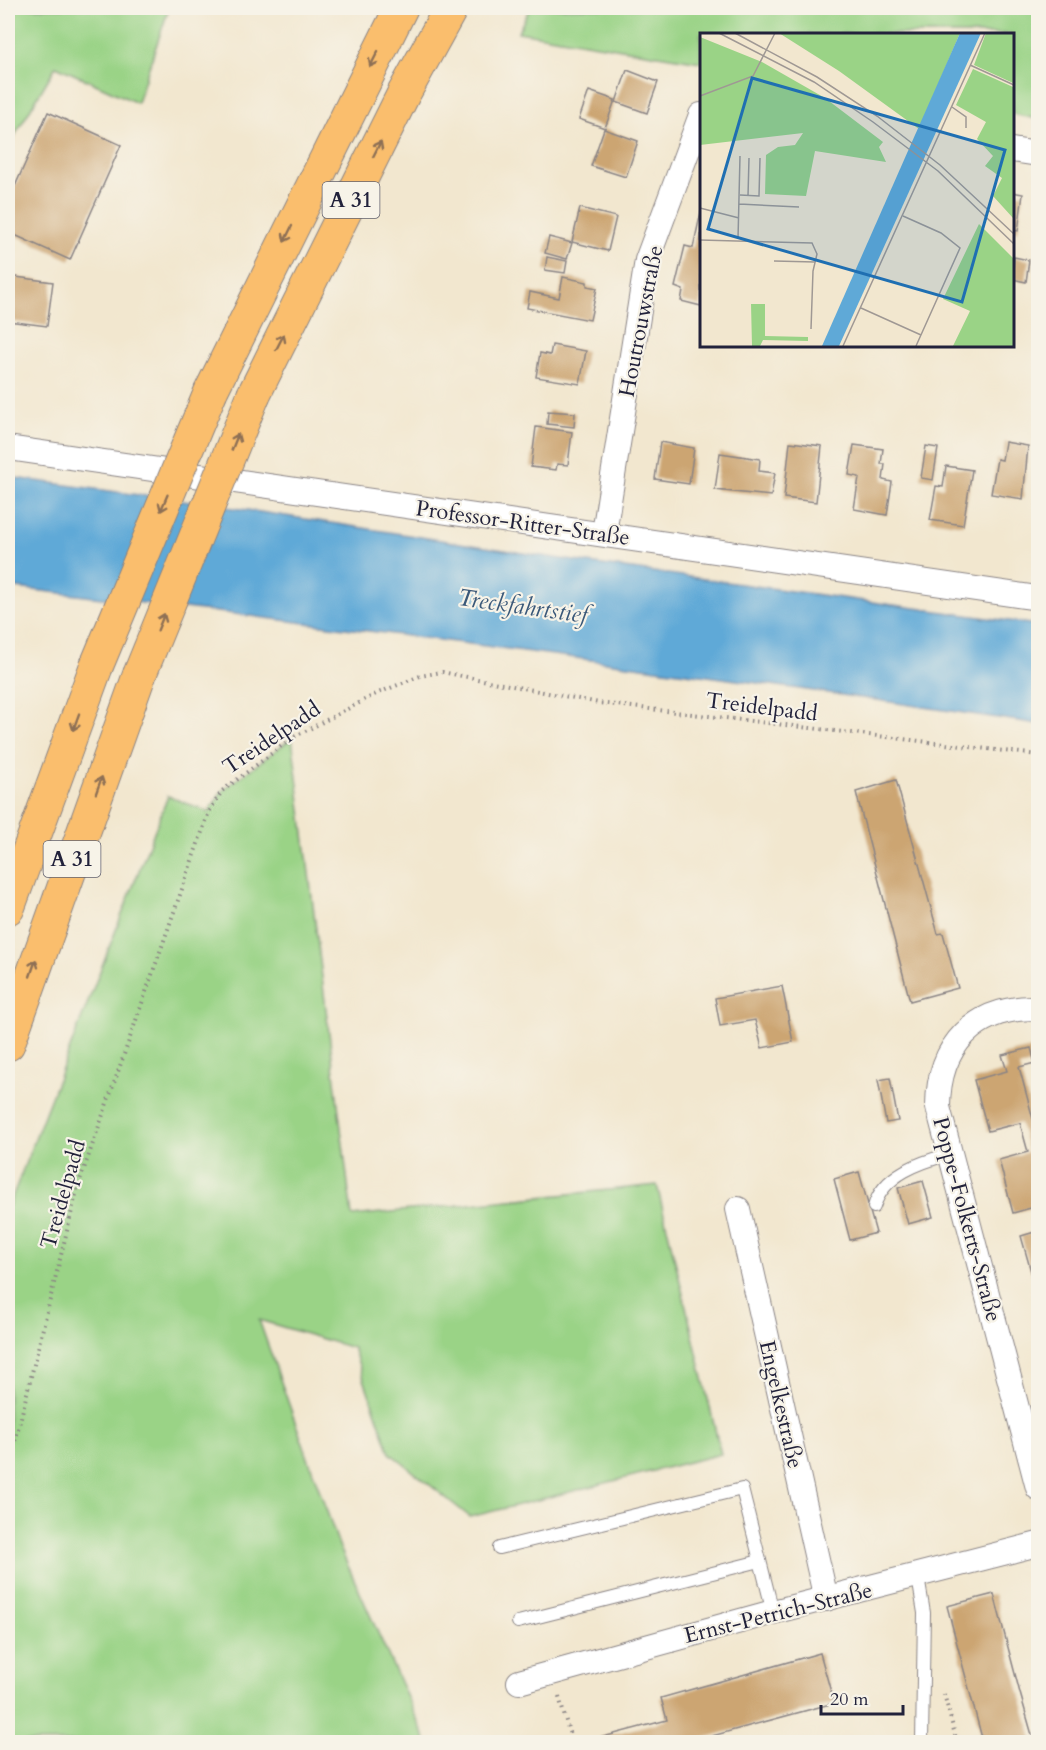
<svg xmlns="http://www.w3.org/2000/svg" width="1046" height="1750" viewBox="0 0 1046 1750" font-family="Cardo,serif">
  <rect width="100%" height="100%" fill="#f7f3e8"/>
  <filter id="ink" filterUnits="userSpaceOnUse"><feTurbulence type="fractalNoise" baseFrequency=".0167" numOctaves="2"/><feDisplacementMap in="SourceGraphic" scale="12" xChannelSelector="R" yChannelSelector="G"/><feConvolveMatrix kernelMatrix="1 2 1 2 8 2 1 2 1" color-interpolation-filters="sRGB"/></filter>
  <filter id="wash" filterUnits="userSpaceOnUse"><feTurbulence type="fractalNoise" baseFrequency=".008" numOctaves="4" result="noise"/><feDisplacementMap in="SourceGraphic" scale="24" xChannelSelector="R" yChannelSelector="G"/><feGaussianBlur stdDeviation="1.35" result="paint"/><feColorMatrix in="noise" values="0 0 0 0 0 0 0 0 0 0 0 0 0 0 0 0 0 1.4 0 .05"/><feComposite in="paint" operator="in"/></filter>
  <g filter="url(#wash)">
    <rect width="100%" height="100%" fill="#f2e7cf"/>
    <g fill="#9ad386" stroke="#5e7a60" stroke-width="1.5">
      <polygon points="8,8 169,8 137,103 56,66 8,147"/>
      <polygon points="530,8 1038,8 1038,119 1012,114 1012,34 701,34 701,62 518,32"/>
      <polygon points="292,738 352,1216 657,1185 721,1454 470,1517 390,1453 353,1348 259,1320 340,1548 427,1742 8,1742 8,1208 168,796 209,812 222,791"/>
    </g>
    <path fill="#5fa9d7" stroke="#406689" stroke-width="1.5" d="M8,477L241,509L588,563L1038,625V724C696,672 352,627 8,587Z"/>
    <g id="blocks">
      <g fill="#cca572">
        <polygon points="627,70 658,82 647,113 616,102"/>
        <polygon points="589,91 615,100 605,128 579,119"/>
        <polygon points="48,112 121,145 70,260 8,232 8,202"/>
        <polygon points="604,129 638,141 626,177 591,166"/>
        <polygon points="1012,192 1023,194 1018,231 1012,230"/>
        <polygon points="580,208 616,217 608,251 572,242"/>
        <polygon points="701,212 701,306 681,301 683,290 675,287 685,246 693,248"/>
        <polygon points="549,237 572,243 567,259 545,253"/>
        <polygon points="547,257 567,261 565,273 545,270"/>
        <polygon points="1014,257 1029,260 1026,282 1012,279"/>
        <polygon points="8,276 53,282 47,326 8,321"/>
        <polygon points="563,277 587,282 587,286 597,288 590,320 527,308 530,292 559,298"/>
        <polygon points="552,345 586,351 580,384 536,377 540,353 550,355"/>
        <polygon points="548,411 575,413 574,427 547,424"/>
        <polygon points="536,427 572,432 568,465 557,464 556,470 531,467"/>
        <polygon points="660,442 694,448 689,484 655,479"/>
        <polygon points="790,442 822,446 816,502 784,498"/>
        <polygon points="1005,442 1028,446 1023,499 991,494 997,459 1002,460"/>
        <polygon points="854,445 883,449 881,464 885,464 883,480 892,482 887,515 854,509 859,477 849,475"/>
        <polygon points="926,446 938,448 933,480 921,478"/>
        <polygon points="720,453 760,459 759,471 775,473 771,496 715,490"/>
        <polygon points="946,466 972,470 963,525 930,520 936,486 943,487"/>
        <polygon points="896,780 938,934 943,933 958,988 910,1001 856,792"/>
        <polygon points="782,986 793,1042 762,1048 755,1020 720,1026 715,998"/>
        <polygon points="1031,1048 1035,1063 1019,1067 1033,1119 1038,1118 1038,1206 1013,1213 999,1160 1028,1152 1020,1123 988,1131 974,1080 1007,1071 1002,1055"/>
        <polygon points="890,1078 898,1121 886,1123 878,1080"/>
        <polygon points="859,1172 876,1233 850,1240 834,1179"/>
        <polygon points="923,1181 933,1217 908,1224 898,1188"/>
        <polygon points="1038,1231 1038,1289 1036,1289 1021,1236"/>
        <polygon points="994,1594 1020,1693 1034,1742 983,1742 947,1606"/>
        <polygon points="820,1653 834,1703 690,1742 600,1742 599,1738 667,1720 661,1698"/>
      </g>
    </g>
  </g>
  <g filter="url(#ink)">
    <use href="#blocks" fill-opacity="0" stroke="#8a8485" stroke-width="1.5"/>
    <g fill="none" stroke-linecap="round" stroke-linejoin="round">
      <g stroke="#8a8485" stroke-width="14">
        <g id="service">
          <path d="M874,1207C883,1174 921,1162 950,1154"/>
          <polyline points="499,1548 742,1489 773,1612"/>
          <polyline points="918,1577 924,1613 922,1742"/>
          <polyline points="518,1622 760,1561"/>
        </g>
      </g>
      <g stroke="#8a8485" stroke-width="26">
        <g id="minor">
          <polyline points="1012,150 1038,154"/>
          <polyline points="8,448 1038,598"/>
          <polyline points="604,533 647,260 701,115"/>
          <path d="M1038,1008C976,1006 938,1045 938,1107L1038,1488"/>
          <polyline points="738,1209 826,1599"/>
          <polyline points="519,1682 773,1612 1038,1544"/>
        </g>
      </g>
      <g stroke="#8a8485" stroke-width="35">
        <g id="motorway">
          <polyline points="211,391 401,8"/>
          <polyline points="254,394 404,93 451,8"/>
          <polyline points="8,908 96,667"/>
          <polyline points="8,1044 139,676"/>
        </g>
      </g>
      <g stroke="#8a8485" stroke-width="4" stroke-dasharray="1.5 4.5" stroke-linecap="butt">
        <polyline points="8,1470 78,1186 209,812 222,791 292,738 378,693 420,676 442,672 599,703 1038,755"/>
        <polyline points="944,1694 957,1742"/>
        <polyline points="559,1697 572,1742"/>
      </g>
      <use href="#service" stroke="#fff" stroke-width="12"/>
      <use href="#minor" stroke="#fff" stroke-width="24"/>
      <use href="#motorway" stroke="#fabe6d" stroke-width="33"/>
      <g stroke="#8a8485" stroke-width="35" stroke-linecap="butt">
        <g id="motorway-bridge">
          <polyline points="96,667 211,391"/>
          <polyline points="139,676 254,394"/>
        </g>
      </g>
      <use href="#motorway-bridge" stroke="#fabe6d" stroke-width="33"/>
    </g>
    <defs><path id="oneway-shaft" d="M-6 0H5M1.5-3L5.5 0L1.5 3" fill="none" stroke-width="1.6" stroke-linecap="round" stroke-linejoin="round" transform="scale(1.5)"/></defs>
    <g stroke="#8e7054">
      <use href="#oneway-shaft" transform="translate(374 59) rotate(117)"/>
      <use href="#oneway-shaft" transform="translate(377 149) rotate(-63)"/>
      <use href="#oneway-shaft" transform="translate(288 234) rotate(116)"/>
      <use href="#oneway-shaft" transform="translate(280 342) rotate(-63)"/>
      <use href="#oneway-shaft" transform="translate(235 442) rotate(-68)"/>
      <use href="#oneway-shaft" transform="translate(164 503) rotate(113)"/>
      <use href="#oneway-shaft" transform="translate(161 622) rotate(-68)"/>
      <use href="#oneway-shaft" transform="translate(76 722) rotate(110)"/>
      <use href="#oneway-shaft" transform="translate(99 785) rotate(-70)"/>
      <use href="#oneway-shaft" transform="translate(33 968) rotate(-71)"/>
    </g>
  </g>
  <g text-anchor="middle" stroke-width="4.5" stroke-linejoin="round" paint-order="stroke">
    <g fill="#f7f3e8" stroke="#62616f" stroke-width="1.5">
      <rect x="322.5" y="182" width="57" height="36" rx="4.5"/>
      <rect x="43.5" y="841" width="57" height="36" rx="4.5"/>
    </g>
    <g font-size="21" font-weight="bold" fill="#22223b">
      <text x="351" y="207">A 31</text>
      <text x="72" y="866">A 31</text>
    </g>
    <g font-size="22" fill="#22223b" stroke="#f7f3e8">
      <text transform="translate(640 321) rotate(-79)" y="8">Houtrouwstraße</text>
      <text transform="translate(523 522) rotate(8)" y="8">Professor-Ritter-Straße</text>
      <text transform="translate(762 706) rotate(7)" y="8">Treidelpadd</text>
      <text transform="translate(271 737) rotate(-34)" y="8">Treidelpadd</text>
      <text transform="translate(62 1194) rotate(-74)" y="8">Treidelpadd</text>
      <text transform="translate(968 1219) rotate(75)" y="8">Poppe-Folkerts-Straße</text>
      <text transform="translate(782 1404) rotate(77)" y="8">Engelkestraße</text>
      <text transform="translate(778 1612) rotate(-14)" y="8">Ernst-Petrich-Straße</text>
    </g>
    <g font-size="24" font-style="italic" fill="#3a5879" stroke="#f7f3e8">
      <text transform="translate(523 606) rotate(8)" y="8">Treckfahrtstief</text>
    </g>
  </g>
  <g transform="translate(700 33)">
    <rect width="314" height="314" fill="#f2e7cf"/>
    <path d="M79,0H260L219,96L139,38ZM286,0H313V50L274,32ZM0,4L62,29L125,65L183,109L179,114L186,129L115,118L106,163L65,161L66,122L78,114L95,112L103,100L0,112ZM273,36L313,54V185L293,163L302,145L285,133L293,123L277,106L286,89L256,72ZM279,191L313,225V313H253L270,278L243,266ZM51,271H65V303L108,304V308L63,307L60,313H52Z" fill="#9ad386"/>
    <path d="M260,0H281L139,313H122Z" fill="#5fa9d7"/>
    <path fill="none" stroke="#9f9894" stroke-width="1.5" d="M19,0L114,49L173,89L238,138L314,211M35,0L117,44L177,83L240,132L314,201M270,32L314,52M0,63L53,43L75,0M252,74L266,84V95M40,162L59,163L60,125M48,163L49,125M39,171L99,174M0,175L39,185M203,183L241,200L260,215L216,313M38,206L40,123M0,207L112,210L117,221L113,238L111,296M74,228L115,229M0,241V269M161,275L221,302M143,313L285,0"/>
    <path fill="#1f6fb2" fill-opacity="0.15" stroke="#1f6fb2" stroke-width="3" d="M52,45L305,117L262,269L8,196Z"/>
    <rect width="314" height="314" fill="none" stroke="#22223b" stroke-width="3"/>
  </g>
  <rect width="1046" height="1750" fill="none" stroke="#f7f3e8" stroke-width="30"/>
  <path d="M821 1705v9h82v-9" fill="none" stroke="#22223b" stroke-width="3"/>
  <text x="830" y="1705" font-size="18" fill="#22223b" stroke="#f7f3e8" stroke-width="4.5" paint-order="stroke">20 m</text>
</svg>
